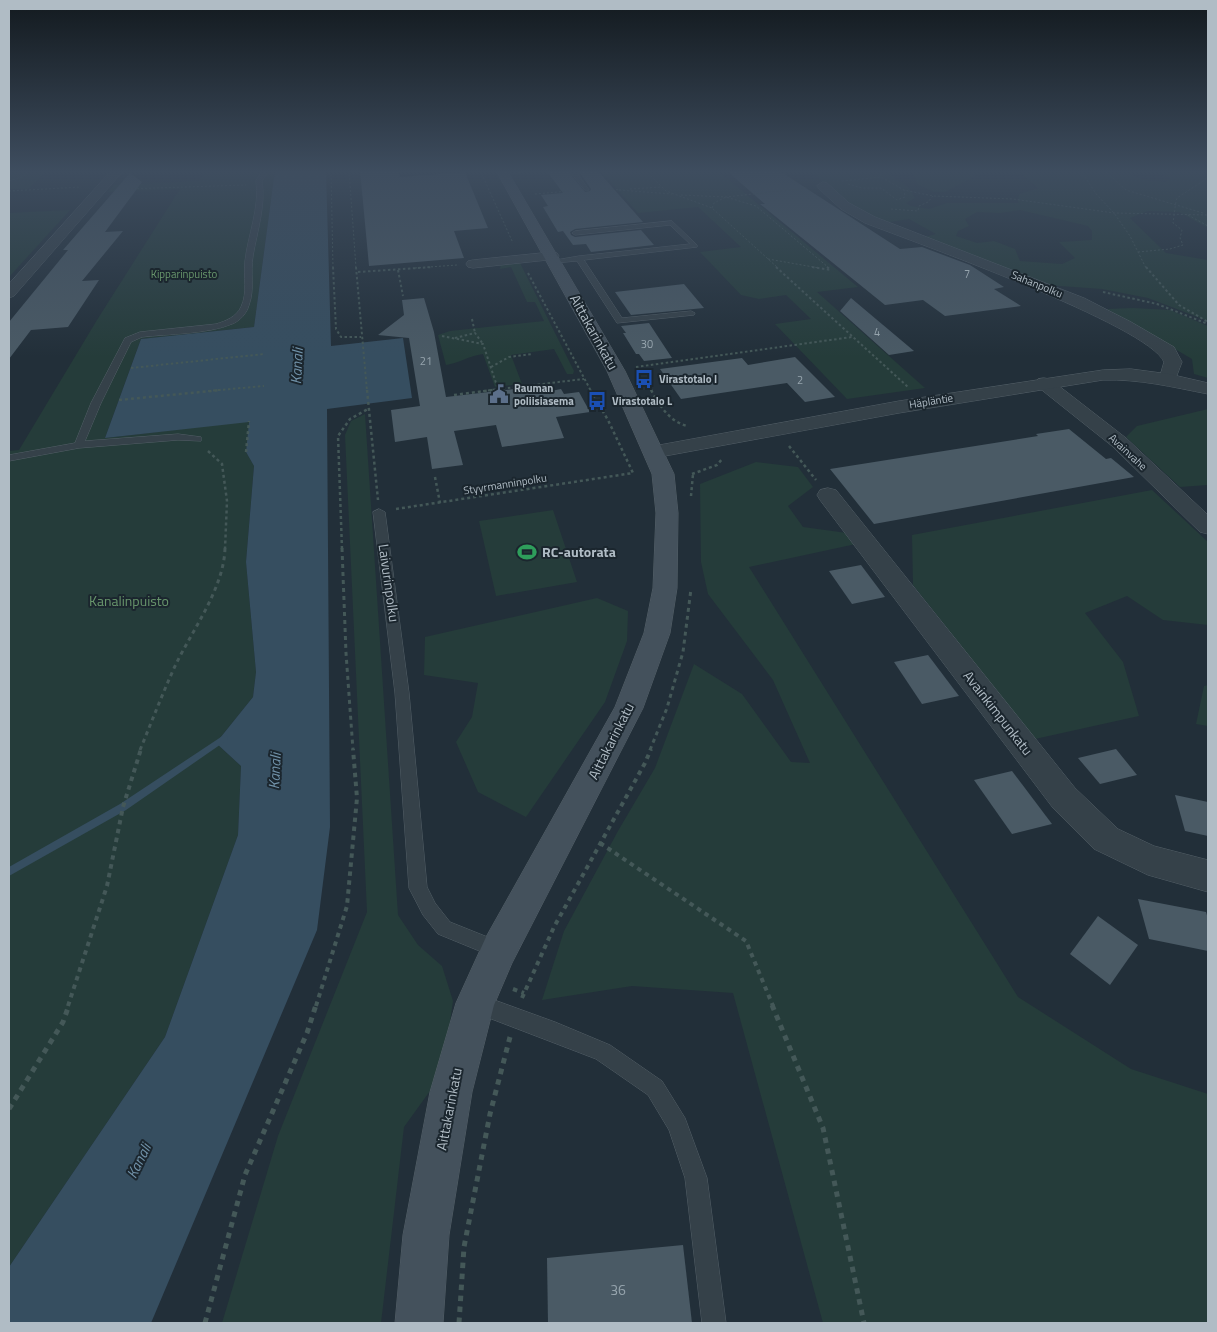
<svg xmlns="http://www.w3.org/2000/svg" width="1217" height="1332" viewBox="0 0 1217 1332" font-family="'Titillium Web',sans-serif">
  <rect width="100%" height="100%" fill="#222f39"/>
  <g fill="#253c3a" fill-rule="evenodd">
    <polygon points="48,170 28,189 9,189 9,170"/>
    <polygon points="206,170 275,170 254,327 141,339 105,438 249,421 246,452 254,466 246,562 256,672 253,697 216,743 241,766 238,835 165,1037 9,1267 9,451 19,450 97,320 180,189 108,192 114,185 199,181"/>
    <polygon points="656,170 658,173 717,170 858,287 817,292 925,388 847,399 775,324 811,319 786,295 759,299 741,295 700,252 741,247 698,207 638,213 600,170"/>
    <path d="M895,170L888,174L908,187L915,198L906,203L911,206L929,209L947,203H1018L1019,194L1038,188L1023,175L990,172L979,174L945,192H934L917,184L914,173L903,170H1125C1138,180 1150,181 1166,182L1170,178L1154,170H1208V228L1179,212L1148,211L1130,218L1166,253L1208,260V321L1148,298L1102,289L1046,285L925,237L936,234L909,219L883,223L853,209L811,171ZM1020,210L1088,226L1092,231V240L1059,242L1075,258L1062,264L1020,261L1015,249L994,241L977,243L956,236L958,231L969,226L965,219L977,212L1000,213Z"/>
    <polygon points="70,210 9,277 9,213"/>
    <path d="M517,263H520L574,371L573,374H567L554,349L511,355L522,384L495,387L483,354C469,356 459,363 446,365L438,335L450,331L544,321L535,302H527L511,267L500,269L501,264Z"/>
    <polygon points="1133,308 1170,310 1208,326 1208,378 1194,374 1192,359 1107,309"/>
    <polygon points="1208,409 1208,485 1180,487 1126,437 1137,426"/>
    <polygon points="365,414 398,915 418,945 442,966 453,1001 447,1043 435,1084 404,1127 381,1323 222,1323 278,1136 367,912 345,435 351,421"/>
    <polygon points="756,462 798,467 813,487 788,506 803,527 847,533 856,544 749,567 1018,997 1131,1069 1208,1094 1208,1323 823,1323 733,993 632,986 542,1000 564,931 618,831 655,768 694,664 742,694 791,762 810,763 773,680 708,594 701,562 700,484"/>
    <polygon points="1152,490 1208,542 1208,625 1163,620 1127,596 1085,613 1123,662 1139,716 1035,739 913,585 912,535"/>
    <polygon points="553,510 577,582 496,596 479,521"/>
    <polygon points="597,598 628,611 627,641 605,702 526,817 478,792 456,742 472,717 478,683 424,675 425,637"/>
    <polygon points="1208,685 1208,726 1196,724 1204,686"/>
  </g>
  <polygon fill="#364e60" points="275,170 326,170 331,346 403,338 412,398 327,409 330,827 317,930 151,1323 9,1323 9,1267 165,1037 238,835 241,766 216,743 253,697 256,672 246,562 254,466 246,452 249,422 105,438 141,339 254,327"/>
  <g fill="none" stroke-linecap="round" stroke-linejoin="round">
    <polygon fill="#364e60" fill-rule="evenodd" points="224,735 227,736 228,738 227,740 126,810 9,876 9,867 120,804"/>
  </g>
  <g fill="#4a5a65">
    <polygon points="360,170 398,170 400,177 465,172 488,228 454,231 464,258 369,266"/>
    <polygon points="546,170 567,170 585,192 590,191 591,189 578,170 597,170 643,222 575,229 570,232 571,235 575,237 641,230 654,245 591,252 586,244 573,245 563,231 558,232 543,207 548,206 541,195 563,193"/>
    <polygon points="726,170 778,170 900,249 922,247 970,265 1004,287 994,289 1021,306 945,316 923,300 885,305 760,204 765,204"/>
    <polygon points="130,173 142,182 105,232 123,231 82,281 99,280 68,327 31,330 9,359 9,322 68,250 63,250"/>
    <polygon points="684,284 704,308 631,315 615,292"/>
    <polygon points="424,298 434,332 446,397 548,385 551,391 561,389 564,394 579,392 590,412 556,417 564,438 502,447 496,425 454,431 463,465 432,469 427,437 395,442 391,410 420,406 409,338 378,335 404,315 402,300"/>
    <polygon points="851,298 914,351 889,355 840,311"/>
    <polygon points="649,323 672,358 644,361 639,354 636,354 623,333 626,333 621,326"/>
    <polygon points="795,357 835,397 805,402 787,383 681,399 660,369 742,358 748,365"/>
    <polygon points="1069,429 1106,459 1111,458 1134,477 874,524 830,469 1038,436 1036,434"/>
    <polygon points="861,565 885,597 852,604 829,571"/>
    <polygon points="928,655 959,696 922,704 894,662"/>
    <polygon points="1116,749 1137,775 1100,784 1078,758"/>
    <polygon points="1012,771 1052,824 1012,834 974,780"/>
    <polygon points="1175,795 1208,802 1208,836 1185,831"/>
    <polygon points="1138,899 1206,912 1208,919 1208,951 1149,939"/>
    <polygon points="1098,916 1138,945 1110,985 1070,954"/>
    <polygon points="683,1245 692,1323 548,1323 547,1258"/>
  </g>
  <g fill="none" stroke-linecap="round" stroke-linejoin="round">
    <g stroke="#535f67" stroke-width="1">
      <g id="service">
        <path d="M263,170H269L262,181C266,205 257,232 253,256C250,273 255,289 249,305C247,313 240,321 232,324C209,334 167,334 142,337L131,342L101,403L85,441L178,434L201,437V441L178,440L79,448L9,461V455L75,443L91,403L125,338L140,332L216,324C226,321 236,317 241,307C248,292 243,277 245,261C248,235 260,207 256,181Z"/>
        <polygon points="536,170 502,175 499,173 510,170"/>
        <polygon points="569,170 575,170 589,190 585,190"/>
        <polygon points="672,221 697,245 697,247 584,260 622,318 691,311 695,313 694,315 617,323 577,261 554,263 550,261 579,256 690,244 670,225 575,235 572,233 575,231"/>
        <polygon points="379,509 385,512 409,693 427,887 435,903 450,922 505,944 508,950 505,956 499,959 438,934 423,915 409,888 395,693 373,512"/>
        <polygon points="475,993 555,1022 610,1045 662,1081 685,1118 707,1178 726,1323 702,1323 685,1178 669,1130 648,1095 596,1059 468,1010 465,1003 468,996"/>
      </g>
    </g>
    <g stroke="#535f67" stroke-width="1">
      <g id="minor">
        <polygon points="112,170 124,170 14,296 9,298 9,284"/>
        <path d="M823,182L827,183L849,203L875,217L1084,298L1131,322L1174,347L1182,362L1174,383L1168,384L1162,383L1159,379L1164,362C1148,325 914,242 865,223L841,209L819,189L817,186Z"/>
        <polygon points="552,252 557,253 559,256 557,259 473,268 468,267 466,264 468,261 473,260"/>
        <polygon points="1044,378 1050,379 1126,438 1208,515 1208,534 1200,532 1112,446 1038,387 1035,383 1038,379"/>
        <polygon points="828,488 836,490 1075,788 1118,829 1154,846 1208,860 1208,892 1148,875 1094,849 1053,808 820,500 817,495 820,490"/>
      </g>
    </g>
    <g stroke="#535f67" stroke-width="1">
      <path id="tertiary" d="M1131,369L1169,374L1208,383V394C1172,387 1140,379 1103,380L899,413L654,458L647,456L644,452L647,448L654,446L899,401L1103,370Z"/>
    </g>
    <g stroke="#535f67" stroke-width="1">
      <polygon id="secondary" points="496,170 507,170 625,371 674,474 678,513 677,588 670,633 643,708 512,963 494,1005 472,1092 449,1235 443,1323 395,1323 403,1235 430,1092 456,1003 486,937 615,707 644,633 653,588 656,513 652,474 607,371"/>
    </g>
    <g stroke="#445858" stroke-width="1" stroke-dasharray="2 2" stroke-linecap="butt">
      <polyline points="331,170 333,268"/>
      <polyline points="349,170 356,268"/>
      <polyline points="480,170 513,243"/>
      <polyline points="645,170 666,191 712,208 778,268"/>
      <polyline points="880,170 881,177 904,190 933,196 1013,199 1114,213 1208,215"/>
      <polyline points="1075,170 1085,177 1097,195 1114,213 1130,236 1146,268"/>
      <polyline points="1104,170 1126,190 1203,213"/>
      <polyline points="9,181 24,176 28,170"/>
      <polyline points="842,181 881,177"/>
      <polyline points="848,184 862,188 881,188 897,200 905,197 904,190"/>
      <polyline points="600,188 621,190"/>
      <polyline points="125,189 246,185"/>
      <polyline points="630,189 661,187"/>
      <polyline points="619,190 672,194"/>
      <polyline points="9,191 81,187"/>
      <polyline points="535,194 569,191"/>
      <polyline points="681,195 726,197 807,188"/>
      <polyline points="712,208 714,203 726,197 756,206 829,268"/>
      <polyline points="891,209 918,211 919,206 928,202 933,196"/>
      <polyline points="1188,215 1208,226"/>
      <polyline points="1138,252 1170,249 1183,245 1180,238 1182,230 1173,223 1176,201 1177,198 1206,179 1202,170"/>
      <polyline points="768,259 819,268"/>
      <polyline points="415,268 457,265"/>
    </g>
    <g stroke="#445858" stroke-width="2" stroke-dasharray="2.5 2.5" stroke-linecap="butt">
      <polyline points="333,267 336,329 341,337 361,337"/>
      <polyline points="356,267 367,391"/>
      <polyline points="776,267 908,387"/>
      <polyline points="812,267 831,270"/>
      <polyline points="827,267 831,270"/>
      <polyline points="1146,267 1179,305 1208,322"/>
      <polyline points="398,270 403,296"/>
      <polyline points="358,272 433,267"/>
      <polyline points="528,273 591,391"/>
      <polyline points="1103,292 1157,304 1208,324"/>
      <polyline points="472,319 475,333"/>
      <polyline points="442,336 483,344 498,389"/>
      <polyline points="455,338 475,333 483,344"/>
      <polyline points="491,367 509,357 532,354"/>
      <polyline points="636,367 852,337"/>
      <polyline points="131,368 264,354"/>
      <polyline points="648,385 652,391"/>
      <polyline points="208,391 264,386"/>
      <polyline points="483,391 584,379"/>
    </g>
    <g stroke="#445858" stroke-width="2.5" stroke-dasharray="3 3" stroke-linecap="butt">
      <polyline points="367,390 378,500"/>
      <polyline points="590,390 608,420 633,473"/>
      <path d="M651,390C660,406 669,421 687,426"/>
      <polyline points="454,395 493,390"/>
      <polyline points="119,400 221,390"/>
      <polyline points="789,446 816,480"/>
      <polyline points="208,451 222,464 227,501 225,549"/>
      <polyline points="246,452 249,421"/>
      <polyline points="692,474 717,465 723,458"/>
      <polyline points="435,477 440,503"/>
      <polyline points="691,496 693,474"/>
      <polyline points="396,509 633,473"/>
      <polyline points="342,549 338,436 350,419 368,409"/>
    </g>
    <g stroke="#445858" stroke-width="3" stroke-dasharray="4 4" stroke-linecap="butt">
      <polyline points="342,548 346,653 353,750"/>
      <path d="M140,750C152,721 163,692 176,664C193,629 224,588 225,548"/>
      <polyline points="650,750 667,708 683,652 691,589"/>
    </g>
    <g stroke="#445858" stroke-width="4" stroke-dasharray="4.5 4.5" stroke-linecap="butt">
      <polyline points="600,843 746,941 773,1006"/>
      <polyline points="513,989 524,993"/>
      <polyline points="522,998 554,927 645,763 651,749"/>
      <polyline points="68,1006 107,886 123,807 141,749"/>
      <polyline points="316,1006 347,906 357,798 353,749"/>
    </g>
    <g stroke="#445858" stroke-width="5" stroke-dasharray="5.5 5.5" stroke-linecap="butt">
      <polyline points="772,1005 823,1128 864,1323"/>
      <polyline points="9,1109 63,1022 69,1005"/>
      <polyline points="205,1323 245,1175 307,1033 316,1005"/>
      <polyline points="459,1323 464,1247 490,1114 510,1037"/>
    </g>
    <use href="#service" fill="#354149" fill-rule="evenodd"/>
    <use href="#minor" fill="#354149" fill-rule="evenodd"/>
    <use href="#tertiary" fill="#354149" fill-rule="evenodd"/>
    <use href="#secondary" fill="#44515c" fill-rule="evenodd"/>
  </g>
  <linearGradient id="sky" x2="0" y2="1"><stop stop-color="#131a1f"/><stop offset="0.48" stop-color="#3e4d5f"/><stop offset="1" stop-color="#3e4d5f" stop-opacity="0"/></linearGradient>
  <rect width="1217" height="357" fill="url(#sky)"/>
  <defs>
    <g id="bus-bare" transform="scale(1.5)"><path d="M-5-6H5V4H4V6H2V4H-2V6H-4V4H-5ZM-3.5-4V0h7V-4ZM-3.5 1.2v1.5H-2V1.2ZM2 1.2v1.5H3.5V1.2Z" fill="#1a4fb4" stroke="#1b262e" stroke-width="2.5" paint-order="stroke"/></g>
    <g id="civic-bare" transform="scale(1.5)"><path d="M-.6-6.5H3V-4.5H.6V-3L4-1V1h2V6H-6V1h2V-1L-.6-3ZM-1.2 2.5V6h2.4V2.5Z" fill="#5c6f8a" stroke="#1b262e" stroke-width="2.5" paint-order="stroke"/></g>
    <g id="stadium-bare" transform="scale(1.5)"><path d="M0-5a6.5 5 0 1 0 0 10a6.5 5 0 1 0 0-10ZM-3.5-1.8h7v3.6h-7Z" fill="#2e9e5b" stroke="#1b262e" stroke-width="2.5" paint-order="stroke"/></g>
  </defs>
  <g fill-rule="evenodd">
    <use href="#bus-bare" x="644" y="379"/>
    <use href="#civic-bare" x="499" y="394"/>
    <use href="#bus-bare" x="597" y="401"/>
    <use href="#stadium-bare" x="527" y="552"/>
  </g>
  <g text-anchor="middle" stroke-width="4" stroke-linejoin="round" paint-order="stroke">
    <g font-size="11" fill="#68966c" stroke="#1b262e">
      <text x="184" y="278">Kipparinpuisto</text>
    </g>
    <g font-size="11" fill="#96a4ad">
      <text x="967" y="278">7</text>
      <text x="877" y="336">4</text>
      <text x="647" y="348">30</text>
      <text x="426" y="365">21</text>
      <text x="800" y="384">2</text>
    </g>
    <g font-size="11" fill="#b0bcc5" stroke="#1b262e">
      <text transform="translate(1037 284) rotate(22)" y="4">Sahanpolku</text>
      <text transform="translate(931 401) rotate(-9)" y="4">Häpläntie</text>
      <text transform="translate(1128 452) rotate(43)" y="4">Avainvahe</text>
      <text transform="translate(505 484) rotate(-9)" y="4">Styyrmanninpolku</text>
    </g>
    <g font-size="11" font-weight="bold" fill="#b0bcc5" stroke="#1b262e" text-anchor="start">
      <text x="659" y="383">Virastotalo I</text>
      <text x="514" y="392">Rauman<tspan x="514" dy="13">poliisiasema</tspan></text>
      <text x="612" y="405">Virastotalo L</text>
    </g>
    <g font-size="14" fill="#b0bcc5" stroke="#1b262e">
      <text transform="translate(594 332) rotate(61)" y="5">Aittakarinkatu</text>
      <text transform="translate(389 583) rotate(82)" y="5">Laivurinpolku</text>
      <text transform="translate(998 713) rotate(52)" y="5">Avainkimpunkatu</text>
      <text transform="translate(611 741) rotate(-63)" y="5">Aittakarinkatu</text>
      <text transform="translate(449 1109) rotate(-79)" y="5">Aittakarinkatu</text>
    </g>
    <g font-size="14" font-weight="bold" fill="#b0bcc5" stroke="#1b262e" text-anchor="start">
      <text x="542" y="557">RC-autorata</text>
    </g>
    <g font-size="14" fill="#68966c" stroke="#1b262e">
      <text x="129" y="606">Kanalinpuisto</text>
    </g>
    <g font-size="14" fill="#96a4ad">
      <text x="618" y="1295">36</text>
    </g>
    <g font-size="15" font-style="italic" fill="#7192a9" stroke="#1b262e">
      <text transform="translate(297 366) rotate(-87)" y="5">Kanali</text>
      <text transform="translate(275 771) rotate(-87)" y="5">Kanali</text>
      <text transform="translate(139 1161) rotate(-64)" y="5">Kanali</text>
    </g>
  </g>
  <rect width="1217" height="1332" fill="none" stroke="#b0bcc5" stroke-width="20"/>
</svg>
